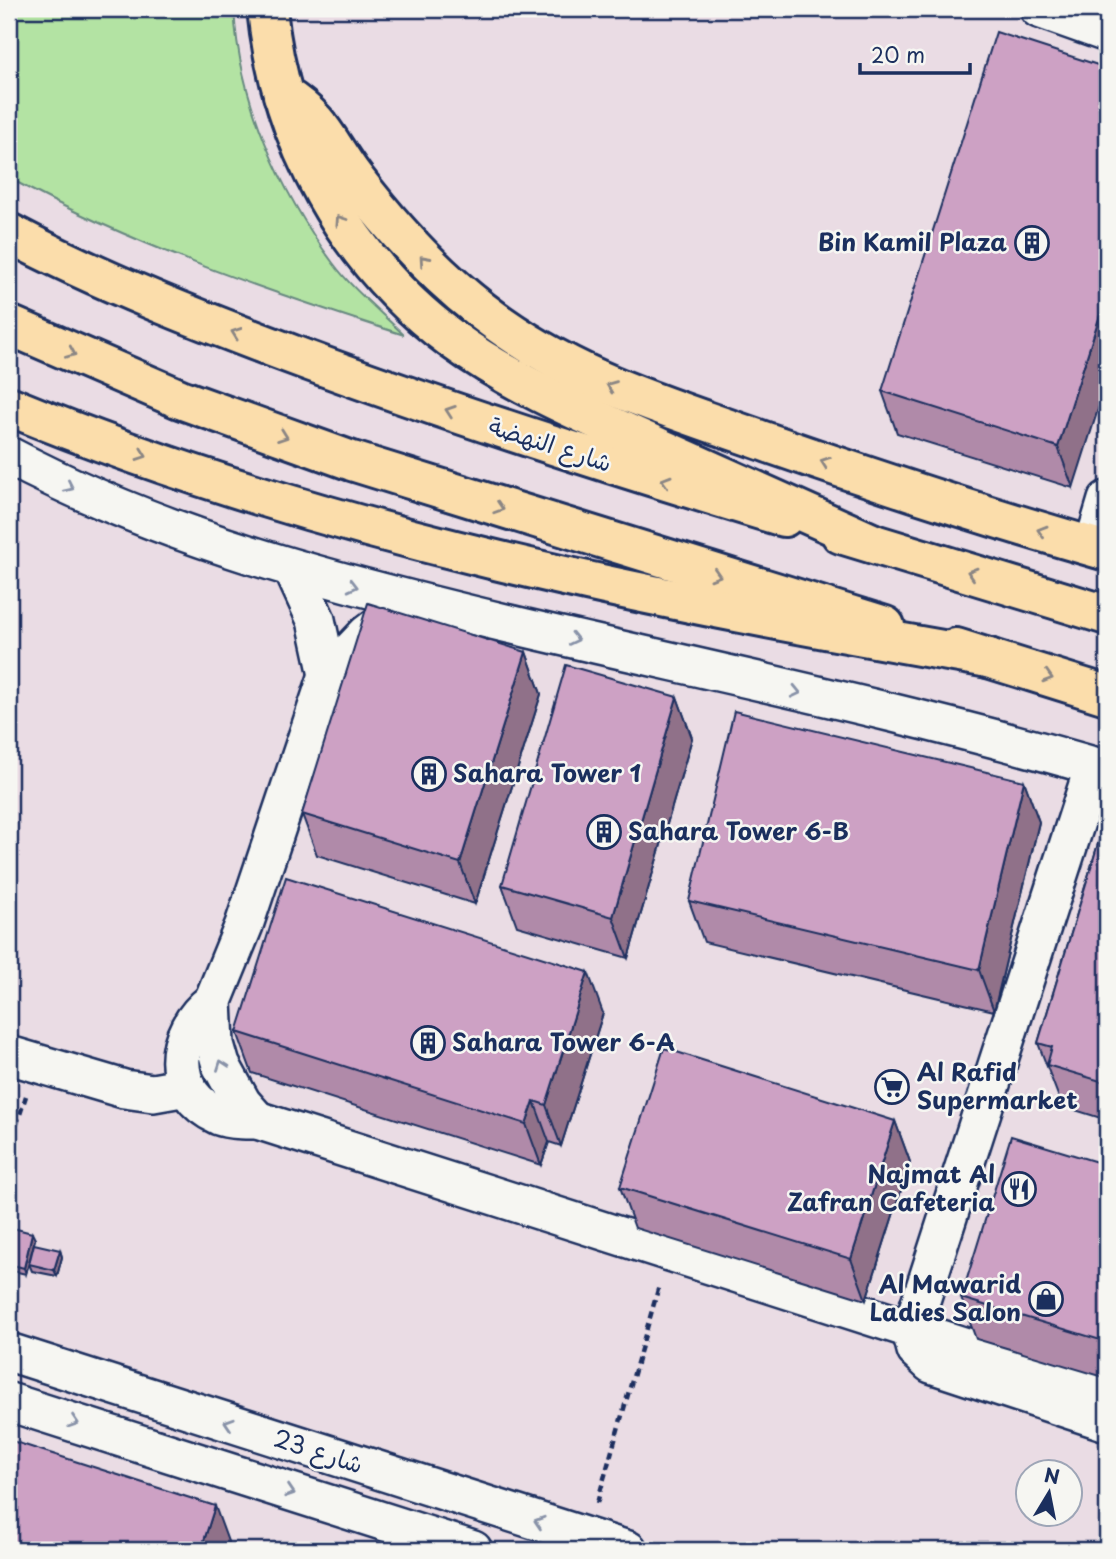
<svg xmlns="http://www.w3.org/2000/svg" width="1116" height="1559" viewBox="0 0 1116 1559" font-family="'Playpen Sans','Playpen Sans Arabic',sans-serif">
  <rect width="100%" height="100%" fill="#eadce4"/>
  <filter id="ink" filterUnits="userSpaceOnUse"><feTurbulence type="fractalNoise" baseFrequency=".0143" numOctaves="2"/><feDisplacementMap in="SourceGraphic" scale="14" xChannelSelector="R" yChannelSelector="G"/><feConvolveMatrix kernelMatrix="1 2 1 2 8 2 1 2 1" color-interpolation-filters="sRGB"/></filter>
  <g filter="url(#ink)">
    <path fill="#b3e3a3" stroke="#678980" stroke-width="2" d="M9,9H234C239,100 279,190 333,263C352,289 381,312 404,335C269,292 134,246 9,178Z"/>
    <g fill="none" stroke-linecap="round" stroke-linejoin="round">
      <g stroke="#1b2f5e" stroke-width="42">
        <g id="minor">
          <polyline points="1039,9 1107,33"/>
          <path d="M9,456C169,540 334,582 509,624C708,671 911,712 1107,770"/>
          <polyline points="1093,547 1107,500"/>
          <polyline points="293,570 316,620 328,675"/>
          <polyline points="1094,766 911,1331 916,1350 931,1364 1107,1422"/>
          <path d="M213,1001C172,1032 166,1092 219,1116C230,1120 245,1120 257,1120L1107,1392"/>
          <polyline points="9,1055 124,1089 153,1093 187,1087"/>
          <polyline points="257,1120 242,1103 221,1065 215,1044 213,1001 244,925 328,675 367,634 392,615"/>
          <polyline points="9,1352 628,1550"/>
          <polyline points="9,1402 473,1550"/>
        </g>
      </g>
      <g stroke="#1b2f5e" stroke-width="44">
        <g id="major">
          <path d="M9,233C102,282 202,321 301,358C460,417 621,468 784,517"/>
          <polyline points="9,325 180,399 352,461 885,626"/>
          <polyline points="841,534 1107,615"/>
          <polyline points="956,648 1107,695"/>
        </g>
      </g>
      <g stroke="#1b2f5e" stroke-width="44">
        <g id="highway">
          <path d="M267,9C280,140 346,261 453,340C516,386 589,416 660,448C730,479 801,511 872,543"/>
          <path d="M283,95C324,121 327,142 354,178C392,228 433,273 482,311C571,380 665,406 769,443C881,482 994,519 1107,551"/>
          <path d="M9,406C322,535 656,601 989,658"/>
        </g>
      </g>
      <g stroke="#1b2f5e" stroke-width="4.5" stroke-dasharray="7 5" stroke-linecap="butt">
        <polyline points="9,1148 26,1096"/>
        <polyline points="597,1503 659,1286"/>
      </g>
      <use href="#minor" stroke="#f6f6f2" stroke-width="37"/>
      <use href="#major" stroke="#fbddab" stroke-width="38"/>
      <use href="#highway" stroke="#fbddab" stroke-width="38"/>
    </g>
    <g fill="#b08aa9" stroke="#1b2f5e" stroke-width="2">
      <polygon points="1107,68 1073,488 897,433 882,391"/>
      <polygon points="526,652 541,694 475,904 317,855 302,814"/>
      <polygon points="677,697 692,738 628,958 517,926 502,885"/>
      <polygon points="1024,781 1039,822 994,1011 704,942 689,901"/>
      <polygon points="1107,814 1107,1120 1062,1106 1038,1043"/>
      <polygon points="603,1013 561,1146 549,1142 541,1165 252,1073 237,1032"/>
      <polygon points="895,1121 910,1162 866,1300 635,1228 620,1187"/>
      <polygon points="1107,1165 1107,1378 976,1339 961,1298"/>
      <polygon points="9,1227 35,1239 26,1274 9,1270"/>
      <polygon points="60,1250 62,1257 57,1276 32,1271 29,1264"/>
    </g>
    <g fill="#907189" stroke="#1b2f5e" stroke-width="2">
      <polygon points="1107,293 1107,381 1073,488 1058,447"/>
      <polygon points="526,652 541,694 475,904 460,863"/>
      <polygon points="677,697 692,738 628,958 613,917"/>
      <polygon points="1024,781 1039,822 994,1011 979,970"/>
      <polygon points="588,972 603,1013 561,1146 546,1105"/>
      <polygon points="534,1101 549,1142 541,1165 526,1124"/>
      <polygon points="895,1121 910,1162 866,1300 851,1259"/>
      <polygon points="32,1233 35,1239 26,1274 24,1268"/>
      <polygon points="60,1250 62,1257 57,1276 54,1270"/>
      <polygon points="215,1506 230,1547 229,1550 201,1550"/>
    </g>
    <g fill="#cda1c4" stroke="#1b2f5e" stroke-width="2">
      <polygon points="996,32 1107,68 1107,293 1058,447 882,391"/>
      <polygon points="368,603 526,652 460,863 302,814"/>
      <polygon points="566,665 677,697 613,917 502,885"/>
      <polygon points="734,711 1024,781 979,970 689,901"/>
      <polygon points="1107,814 1107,1083 1047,1065 1052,1047 1038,1043"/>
      <polygon points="286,877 588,972 546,1105 534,1101 526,1124 237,1032"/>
      <polygon points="664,1048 895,1121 851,1259 620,1187"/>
      <polygon points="1011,1136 1107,1165 1107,1342 961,1298"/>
      <polygon points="9,1227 32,1233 24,1268 9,1264"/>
      <polygon points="34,1244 60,1250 54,1270 29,1264"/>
      <polygon points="9,1440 215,1506 201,1550 9,1550"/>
    </g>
    <defs><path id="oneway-chevron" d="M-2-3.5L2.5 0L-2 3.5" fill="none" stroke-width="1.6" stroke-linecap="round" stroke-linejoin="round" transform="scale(1.75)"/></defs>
    <g stroke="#8b8684">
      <use href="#oneway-chevron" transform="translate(340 220) rotate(-124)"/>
      <use href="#oneway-chevron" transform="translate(424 260) rotate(-132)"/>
      <use href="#oneway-chevron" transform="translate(236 333) rotate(-160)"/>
      <use href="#oneway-chevron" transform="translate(71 353) rotate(23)"/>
      <use href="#oneway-chevron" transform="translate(611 386) rotate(-158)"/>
      <use href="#oneway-chevron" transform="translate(450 411) rotate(-161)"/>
      <use href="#oneway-chevron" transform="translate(283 436) rotate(20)"/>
      <use href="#oneway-chevron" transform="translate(142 455) rotate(20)"/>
      <use href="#oneway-chevron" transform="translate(825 462) rotate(-161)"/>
      <use href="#oneway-chevron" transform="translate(666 481) rotate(-163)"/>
      <use href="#oneway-chevron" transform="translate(499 508) rotate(18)"/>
      <use href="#oneway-chevron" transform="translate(1042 531) rotate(-163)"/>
      <use href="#oneway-chevron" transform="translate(972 573) rotate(-163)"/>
      <use href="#oneway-chevron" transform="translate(716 575) rotate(17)"/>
      <use href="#oneway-chevron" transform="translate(1048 677) rotate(17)"/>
    </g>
    <g stroke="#8892a8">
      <use href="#oneway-chevron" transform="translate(69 487) rotate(25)"/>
      <use href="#oneway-chevron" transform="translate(353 586) rotate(14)"/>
      <use href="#oneway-chevron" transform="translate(574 639) rotate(13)"/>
      <use href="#oneway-chevron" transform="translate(796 692) rotate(13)"/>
      <use href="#oneway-chevron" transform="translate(222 1065) rotate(-110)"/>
      <use href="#oneway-chevron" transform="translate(74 1422) rotate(18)"/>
      <use href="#oneway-chevron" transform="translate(229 1423) rotate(-162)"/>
      <use href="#oneway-chevron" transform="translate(290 1492) rotate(18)"/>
      <use href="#oneway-chevron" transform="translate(539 1522) rotate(-162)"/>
    </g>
  </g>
  <defs>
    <g id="building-ring" transform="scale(1.75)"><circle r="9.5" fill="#f6f6f2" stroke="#1b2f5e" stroke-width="1.5"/><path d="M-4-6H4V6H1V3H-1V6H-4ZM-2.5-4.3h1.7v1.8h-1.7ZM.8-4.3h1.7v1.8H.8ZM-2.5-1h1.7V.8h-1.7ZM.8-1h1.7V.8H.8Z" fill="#1b2f5e"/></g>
    <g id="supermarket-ring" transform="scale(1.75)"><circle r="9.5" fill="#f6f6f2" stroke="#1b2f5e" stroke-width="1.5"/><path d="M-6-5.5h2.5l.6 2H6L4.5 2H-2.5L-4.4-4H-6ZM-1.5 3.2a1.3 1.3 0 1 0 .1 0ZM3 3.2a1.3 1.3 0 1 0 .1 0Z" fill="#1b2f5e"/></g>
    <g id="restaurant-ring" transform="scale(1.75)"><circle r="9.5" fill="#f6f6f2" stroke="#1b2f5e" stroke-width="1.5"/><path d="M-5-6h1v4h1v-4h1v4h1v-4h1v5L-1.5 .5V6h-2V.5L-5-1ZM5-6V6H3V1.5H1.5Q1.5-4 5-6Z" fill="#1b2f5e"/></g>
    <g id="shop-ring" transform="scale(1.75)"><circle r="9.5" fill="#f6f6f2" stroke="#1b2f5e" stroke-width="1.5"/><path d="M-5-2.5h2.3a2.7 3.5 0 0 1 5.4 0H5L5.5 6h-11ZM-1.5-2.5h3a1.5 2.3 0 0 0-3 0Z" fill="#1b2f5e"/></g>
  </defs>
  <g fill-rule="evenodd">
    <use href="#building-ring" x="1032" y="243"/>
    <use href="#building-ring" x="429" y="774"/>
    <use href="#building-ring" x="604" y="832"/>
    <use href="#building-ring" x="428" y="1043"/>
    <use href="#supermarket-ring" x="892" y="1087"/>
    <use href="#restaurant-ring" x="1019" y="1189"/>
    <use href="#shop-ring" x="1046" y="1299"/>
  </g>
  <g text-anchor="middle" stroke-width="5" stroke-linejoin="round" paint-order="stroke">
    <g font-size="24" font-weight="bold" fill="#1b2f5e" stroke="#f6f6f2" text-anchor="start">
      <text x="1007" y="251" text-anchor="end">Bin Kamil Plaza</text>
      <text x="453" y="782">Sahara Tower 1</text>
      <text x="628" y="840">Sahara Tower 6-B</text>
      <text x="452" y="1051">Sahara Tower 6-A</text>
      <text x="917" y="1081">Al Rafid<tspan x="917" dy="28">Supermarket</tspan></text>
      <text x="995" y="1183" text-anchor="end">Najmat Al<tspan x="995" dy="28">Zafran Cafeteria</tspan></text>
      <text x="1021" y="1293" text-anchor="end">Al Mawarid<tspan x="1021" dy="28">Ladies Salon</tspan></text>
    </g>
    <g font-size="24" fill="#1b2f5e" stroke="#f6f6f2">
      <text transform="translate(550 445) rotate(18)" y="8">شارع النهضة</text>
      <text transform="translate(318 1452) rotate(18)" y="8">شارع 23</text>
    </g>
  </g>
  <rect width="1116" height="1559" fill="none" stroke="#f6f6f2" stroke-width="35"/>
  <rect x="18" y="18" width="1081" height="1524" fill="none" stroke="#1b2f5e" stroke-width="2.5" filter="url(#ink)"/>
  <g transform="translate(1049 1493) rotate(10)"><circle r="33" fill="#f6f6f2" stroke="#9ea6b7" stroke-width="2"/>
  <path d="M0-5L12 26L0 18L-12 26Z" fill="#1b2f5e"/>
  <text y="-10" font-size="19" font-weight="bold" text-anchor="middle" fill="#1b2f5e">N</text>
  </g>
  <path d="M860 63v10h110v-10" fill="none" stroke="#1b2f5e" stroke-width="3.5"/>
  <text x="871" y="63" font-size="21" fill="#1b2f5e" stroke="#f6f6f2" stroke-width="5" paint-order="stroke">20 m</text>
</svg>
